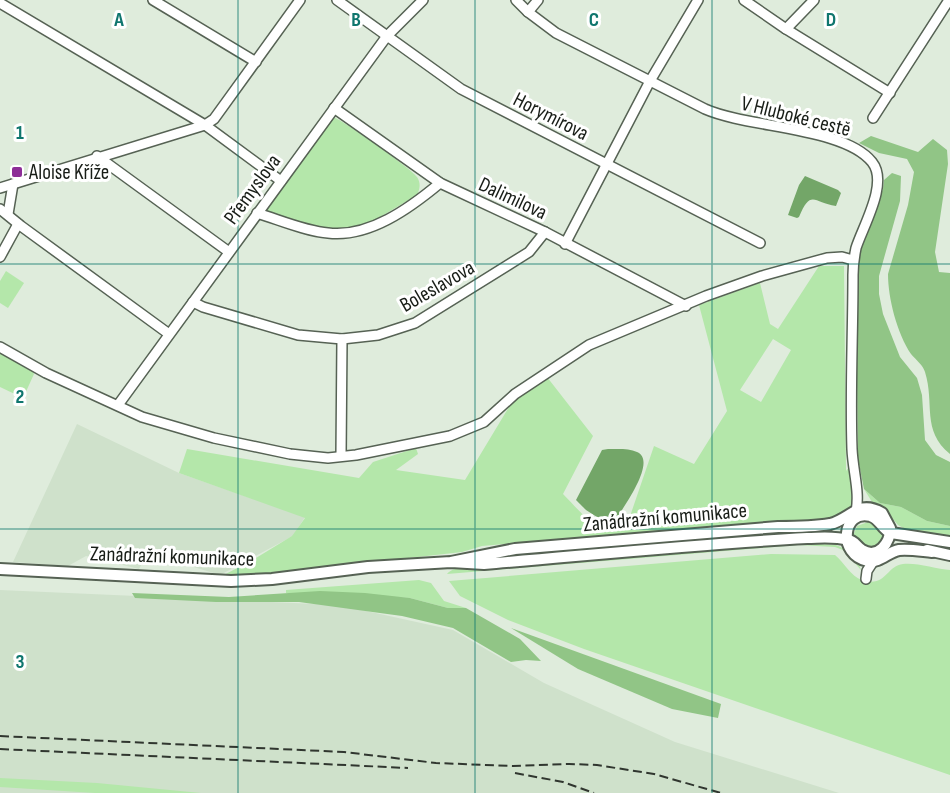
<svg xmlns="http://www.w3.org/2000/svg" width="950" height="793" viewBox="0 0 950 793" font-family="'Sofia Sans Condensed',sans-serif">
  <rect width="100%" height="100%" fill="#dfecdc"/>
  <g fill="#cfe1cb">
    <polygon points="77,424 179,473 305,517 293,536 220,575 148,553 139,569 86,556 68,566 13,562"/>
    <polygon points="0,590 339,605 453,630 544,683 675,742 839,793 0,793"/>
  </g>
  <g fill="#b4e7aa" fill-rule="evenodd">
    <path d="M333,117C343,120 412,169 417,177C421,183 420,189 417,195L370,223L347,230L315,228L265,212Z"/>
    <path d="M819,266H844L846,471L851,464L854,505L843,515L824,521L764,522L482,546L462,552L276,573L222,576L256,558L292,536L305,518L179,473L187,449L359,478L373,462L416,448L418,454L396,470L465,480L515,397L547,377L593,436L563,494C586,517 591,530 626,528L654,446L694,464L727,411L699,305L760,283L770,324L778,329ZM773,339L791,350L761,402L740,390Z"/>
    <polygon points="6,271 24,283 8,308 0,303 0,281"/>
    <polygon points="0,352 32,370 34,374 24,396 21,397 0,387"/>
    <polygon points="864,489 880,503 901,507 927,521 950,526 950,536 905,529 898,525 887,512 872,502"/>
    <polygon points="868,522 872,523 884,537 875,546 867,546 853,536 857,526"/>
    <polygon points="812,531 843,532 843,536 748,536 483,560 494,555 765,532"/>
    <path d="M805,543L836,545C847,549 858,558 861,570L843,550L835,547L798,545L447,574C455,564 475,569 487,569L742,547Z"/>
    <path d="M771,554L835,555C844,562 851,577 862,580C886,588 886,566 903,564C915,562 937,569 950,570V775L584,649L508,620L460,596L449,581Z"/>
    <polygon points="419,580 431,583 444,601 466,608 448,608 410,598 286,593 286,590 299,589"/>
    <polygon points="0,778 97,783 201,793 95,793 0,787"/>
  </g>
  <g fill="#91c586">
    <path d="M871,136L918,152L933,139L947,150L948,164L935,252L939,272L950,273V454C921,430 935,404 925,372C923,365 916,360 911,354C897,333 888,298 888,274L908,205L914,172L907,159L879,153L859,143Z"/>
    <polygon points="892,173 901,176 900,201 879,276 879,294 883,314 900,357 917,378 922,395 925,440 936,455 950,462 950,526 927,521 901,507 880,503 864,489 858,459 856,294 860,251 883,189 884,180"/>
    <polygon points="320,591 365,593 410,598 448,608 466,608 520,639 541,661 526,660 511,662 453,628 402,616 299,602 216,602 135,598 132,593 229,597"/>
    <polygon points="511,628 721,704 718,718 672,709 578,669"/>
  </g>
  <g fill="#73a668">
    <path d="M805,176L838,190L841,193L836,206C814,203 811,188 799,217L797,218L788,215L799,185Z"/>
    <path d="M608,449C617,449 629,448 637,452C659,461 619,514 611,526L586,510L576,500L602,450Z"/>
  </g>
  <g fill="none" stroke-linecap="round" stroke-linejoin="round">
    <g stroke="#566254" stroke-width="12">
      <g id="minor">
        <polyline points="153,0 256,62"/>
        <polyline points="337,0 461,89 760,243"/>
        <path d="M516,0L528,12L556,33L705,109C748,128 844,127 872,162C889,183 863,226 856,248C854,258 853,266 853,275C853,333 850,391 852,449C853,473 861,493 855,517"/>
        <polyline points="744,0 786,29 890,93"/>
        <polyline points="0,3 205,125 281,181"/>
        <polyline points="528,12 538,0"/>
        <polyline points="786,29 814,0"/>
        <polyline points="334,108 440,183 545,232 686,306"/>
        <polyline points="873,118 949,0"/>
        <polyline points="97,156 229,252"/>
        <polyline points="0,188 205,125 214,119 300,0"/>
        <polyline points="0,209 21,226 169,334"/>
        <path d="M257,213C280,220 305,231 328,233C369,238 410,208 440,183"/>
        <polyline points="8,214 13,184"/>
        <polyline points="565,244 650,81 698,0"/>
        <polyline points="0,257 18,224"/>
        <polyline points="193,302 203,307 298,335 342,339 378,335 415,323 529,252 545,232"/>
        <polyline points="0,347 46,373 142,417 214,438 290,454 328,458 356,455 450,436 484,422 515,394 589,345 706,296 762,276 827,258 842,257 853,260"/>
        <polyline points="118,405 387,36 423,0"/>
        <polyline points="341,456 342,339"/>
        <polyline points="866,579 867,571 876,557"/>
      </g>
    </g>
    <g stroke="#566254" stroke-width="14">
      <g id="major">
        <polyline points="927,550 950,555"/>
        <path d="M932,552C921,551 910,549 899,550C888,552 880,563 868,561C837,555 842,509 870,516C880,518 881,529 891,533L950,542"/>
        <path d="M0,569L231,581L272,579L368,567L451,562L484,564C592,555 699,544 807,538C820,538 834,536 848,540C855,541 856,546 862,550C878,560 891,542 890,528L882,513C858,499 851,519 830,524C813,527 796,527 778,527L515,549L451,562"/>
      </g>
    </g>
    <use href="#minor" stroke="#fff" stroke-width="9"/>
    <use href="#major" stroke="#fff" stroke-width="10"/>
    <g stroke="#30362f" stroke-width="2" stroke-dasharray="9 4.5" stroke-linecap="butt">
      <polyline points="0,736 344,752 436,763 513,766 569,764 597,765 654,774 721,793"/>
      <polyline points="0,749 408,768"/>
      <polyline points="515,773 563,782 594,793"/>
    </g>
  </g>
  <path fill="none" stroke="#0f766e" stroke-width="1.5" stroke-opacity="0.55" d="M238,0V793M475,0V793M712,0V793M0,264H950M0,529H950"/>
  <rect fill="#8d2d97" stroke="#fff" stroke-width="2" x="11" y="166" width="12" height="12" rx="3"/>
  <g text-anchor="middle" stroke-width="6" stroke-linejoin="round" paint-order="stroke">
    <g font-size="21" fill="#181d17" stroke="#fff">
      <text transform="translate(551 116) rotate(27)" y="7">Horymírova</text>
      <text transform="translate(796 116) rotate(14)" y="7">V Hluboké cestě</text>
      <text transform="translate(252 189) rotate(-54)" y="7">Přemyslova</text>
      <text transform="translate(513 198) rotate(25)" y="7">Dalimilova</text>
      <text transform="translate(437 286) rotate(-30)" y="7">Boleslavova</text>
      <text transform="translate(665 517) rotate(-5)" y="7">Zanádražní komunikace</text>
      <text transform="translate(172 556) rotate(2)" y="7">Zanádražní komunikace</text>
    </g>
    <g font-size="21" fill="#181d17" stroke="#fff" text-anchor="start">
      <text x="29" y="179">Aloise Kříže</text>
    </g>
  </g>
  <g font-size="20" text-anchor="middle" font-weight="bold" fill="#0f766e" stroke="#fff" stroke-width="6" stroke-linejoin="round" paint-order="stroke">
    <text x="119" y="26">A</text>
    <text x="356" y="26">B</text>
    <text x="594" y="26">C</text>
    <text x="831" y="26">D</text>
    <text x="20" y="139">1</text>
    <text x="20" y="403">2</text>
    <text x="20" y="668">3</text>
  </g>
</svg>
